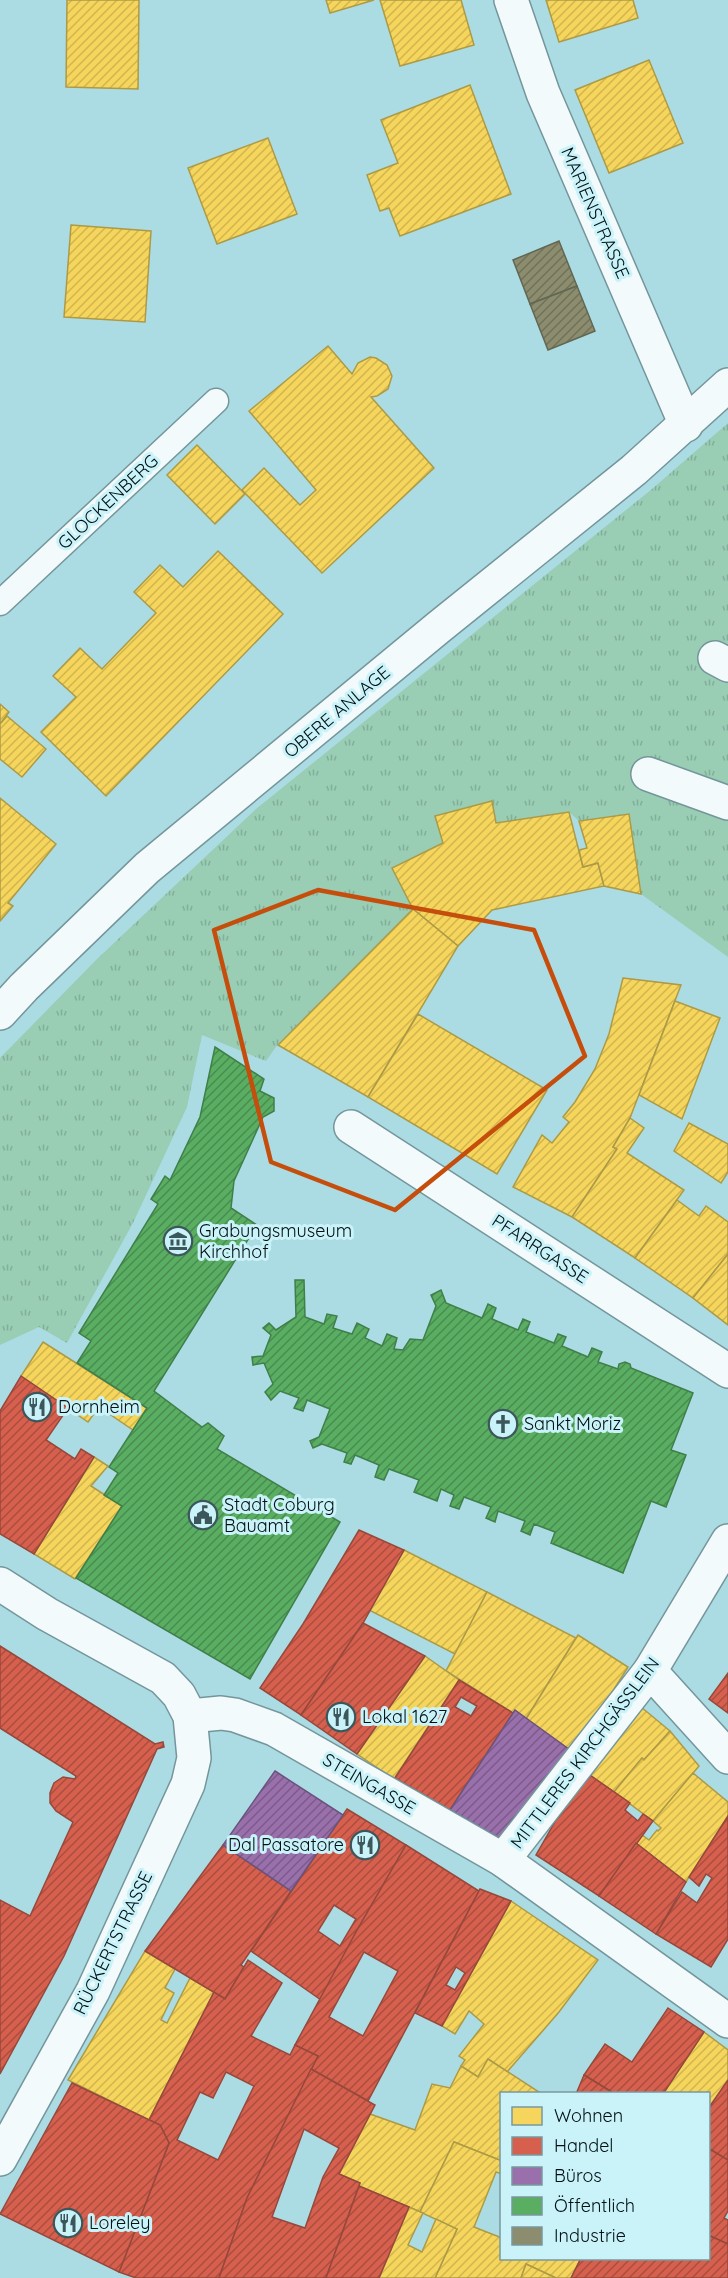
<svg xmlns="http://www.w3.org/2000/svg" width="728" height="2278" viewBox="0 0 728 2278" font-family="Quicksand,sans-serif">
  <defs>
    <pattern id="grass-tufts" width="24" height="20" patternUnits="userSpaceOnUse" patternTransform="scale(1.5)"><rect width="24" height="20" fill="#99cdb4"/><path d="M3 7l-1-3M5 7V3M7 7l1-3M15 17l-1-3M17 17v-4M19 17l1-3" fill="none" stroke="#82af9a"/></pattern>
    <pattern id="homes-hatch" width="6" height="6" patternUnits="userSpaceOnUse" patternTransform="scale(1.5)"><rect width="6" height="6" fill="#f6d55c"/><path d="M-1 1l2-2M0 6l6-6M5 7l2-2" fill="none" stroke="#d1b64f"/></pattern>
    <pattern id="shops-hatch" width="6" height="6" patternUnits="userSpaceOnUse" patternTransform="scale(1.5)"><rect width="6" height="6" fill="#d6604d"/><path d="M-1 1l2-2M0 6l6-6M5 7l2-2" fill="none" stroke="#ab4e3f"/></pattern>
    <pattern id="offices-hatch" width="6" height="6" patternUnits="userSpaceOnUse" patternTransform="scale(1.5)"><rect width="6" height="6" fill="#9970ab"/><path d="M-1 1l2-2M0 6l6-6M5 7l2-2" fill="none" stroke="#7a5b8a"/></pattern>
    <pattern id="public-hatch" width="6" height="6" patternUnits="userSpaceOnUse" patternTransform="scale(1.5)"><rect width="6" height="6" fill="#5aae61"/><path d="M-1 1l2-2M0 6l6-6M5 7l2-2" fill="none" stroke="#488c4f"/></pattern>
    <pattern id="industry-hatch" width="6" height="6" patternUnits="userSpaceOnUse" patternTransform="scale(1.5)"><rect width="6" height="6" fill="#8c8c6e"/><path d="M-1 1l2-2M0 6l6-6M5 7l2-2" fill="none" stroke="#707159"/></pattern>
  </defs>
  <rect width="100%" height="100%" fill="#acdce3"/>
  <polygon fill="url(#grass-tufts)" points="728,423 728,957 641,894 629,814 579,821 569,812 496,823 492,802 435,816 443,843 392,868 413,909 278,1044 266,1061 202,1035 187,1107 133,1223 67,1343 39,1327 0,1345 0,1058 97,959 256,809 652,489"/>
  <g fill="url(#homes-hatch)" stroke="#ac9a46" stroke-width="1.5">
    <polygon points="67,0 139,0 138,89 66,87"/>
    <polygon points="326,0 374,0 330,13"/>
    <polygon points="380,0 461,0 474,45 400,66"/>
    <polygon points="546,0 633,0 638,18 559,42"/>
    <polygon points="649,60 683,143 609,173 575,90"/>
    <polygon points="470,85 511,194 400,236 389,208 380,211 367,175 398,163 381,120"/>
    <polygon points="268,138 297,214 217,244 188,168"/>
    <polygon points="71,225 151,231 145,322 64,317"/>
    <polygon points="328,346 352,374 358,363 370,357 376,358 387,365 392,376 388,389 377,396 371,397 434,468 322,573 242,490 264,468 300,505 316,490 249,411"/>
    <polygon points="197,445 245,494 215,524 167,475"/>
    <polygon points="218,551 283,614 106,796 41,732 76,697 53,676 80,648 102,669 156,613 134,592 160,565 183,587"/>
    <polygon points="0,704 9,712 0,724"/>
    <polygon points="7,716 46,749 22,777 0,759 0,724"/>
    <polygon points="0,798 56,844 8,903 13,906 0,921"/>
    <polygon points="492,801 496,823 569,812 583,867 598,863 604,886 492,910 458,946 413,909 392,868 443,843 435,816"/>
    <polygon points="629,814 641,894 604,886 598,863 583,867 579,850 587,848 579,821"/>
    <polygon points="413,909 458,946 368,1097 278,1045"/>
    <polygon points="623,978 681,985 630,1118 613,1147 617,1149 572,1217 513,1187 542,1135 552,1143 569,1122 563,1117 575,1102 595,1069 609,1034"/>
    <polygon points="675,1001 720,1018 682,1119 639,1095"/>
    <polygon points="418,1014 547,1090 497,1174 368,1097"/>
    <polygon points="630,1118 644,1128 627,1153 684,1190 635,1258 572,1217 617,1149 613,1147"/>
    <polygon points="689,1123 728,1144 728,1172 721,1183 674,1151"/>
    <polygon points="677,1200 699,1216 706,1206 728,1222 728,1254 693,1298 635,1258"/>
    <polygon points="728,1254 728,1325 693,1298"/>
    <polygon points="43,1342 147,1408 133,1430 99,1407 88,1422 21,1376"/>
    <polygon points="94,1457 108,1466 91,1486 122,1506 75,1579 34,1554"/>
    <polygon points="404,1550 487,1592 455,1654 369,1610"/>
    <polygon points="487,1592 576,1638 526,1719 515,1710 513,1713 446,1671"/>
    <polygon points="578,1635 628,1667 574,1753 526,1719"/>
    <polygon points="425,1656 459,1680 394,1779 357,1754"/>
    <polygon points="635,1702 670,1731 644,1760 642,1758 614,1792 584,1771"/>
    <polygon points="670,1731 699,1766 653,1821 614,1792 642,1758 644,1760"/>
    <polygon points="693,1773 728,1802 728,1816 686,1882 636,1843 642,1835 649,1840 657,1830 658,1831 661,1828 653,1821"/>
    <polygon points="511,1901 598,1960 559,2012 507,2072 488,2059 478,2077 461,2066 465,2060 459,2056 484,2024 469,2011 455,2034 442,2026"/>
    <polygon points="145,1951 175,1969 165,1988 174,1993 161,2020 167,2023 190,1978 214,1992 149,2120 68,2080"/>
    <polygon points="704,2032 728,2050 728,2080 708,2109 708,2094 663,2094"/>
    <polygon points="488,2059 542,2094 502,2094 502,2161 454,2142 420,2212 359,2186 360,2183 339,2174 370,2114 415,2130 432,2084 450,2088 461,2066 478,2077"/>
    <polygon points="454,2142 502,2161 502,2174 496,2172 474,2227 502,2238 502,2258 581,2258 571,2278 556,2278 526,2264 521,2278 435,2278 457,2229 420,2212"/>
    <polygon points="409,2207 423,2213 408,2245 422,2252 436,2219 457,2229 435,2278 379,2278"/>
    <polygon points="526,2264 556,2278 521,2278"/>
  </g>
  <g fill="url(#shops-hatch)" stroke="#96483c" stroke-width="1.5" fill-rule="evenodd">
    <polygon points="21,1376 68,1408 46,1440 75,1459 81,1449 94,1457 34,1554 0,1534 0,1411"/>
    <polygon points="359,1530 404,1550 363,1623 301,1715 260,1688 303,1624"/>
    <polygon points="363,1623 425,1656 357,1754 301,1715"/>
    <polygon points="0,1646 155,1744 163,1742 164,1747 157,1749 64,1956 0,2074 0,1900 30,1916 73,1822 56,1811 50,1803 50,1793 54,1783 63,1777 75,1779 76,1776 0,1728"/>
    <polygon points="728,1673 728,1713 709,1699"/>
    <path d="M459,1680L513,1713L450,1810L395,1778ZM461,1697L477,1706L471,1716L455,1707Z"/>
    <polygon points="584,1771 630,1803 625,1810 638,1821 643,1814 653,1821 599,1896 536,1855"/>
    <path d="M347,1809L406,1845L356,1932L321,2000L251,1951ZM334,1905L356,1919L340,1946L318,1931Z"/>
    <polygon points="728,1816 728,1939 711,1967 656,1934 682,1892 697,1903 712,1878 706,1874 699,1886 689,1877"/>
    <polygon points="636,1843 686,1882 656,1934 599,1896"/>
    <polygon points="223,1845 291,1891 241,1965 244,1967 225,1999 145,1951"/>
    <path d="M406,1845L479,1891L368,2101L311,2069L318,2056L295,2045L356,1932ZM364,1952L398,1971L363,2036L329,2017Z"/>
    <path d="M480,1889L511,1901L442,2026L415,2013ZM456,1967L465,1973L455,1990L446,1985Z"/>
    <path d="M248,1960L282,1983L251,2036L290,2055L295,2045L318,2056L247,2198L219,2278H136L119,2272L169,2143L160,2125L149,2120L214,1992L225,1999ZM226,2072L254,2086L218,2160L177,2140L200,2092L213,2098Z"/>
    <polygon points="668,2008 704,2032 663,2094 615,2094 584,2075 605,2044 632,2062"/>
    <path d="M311,2069L375,2105L339,2174L360,2183L326,2278H219L247,2198ZM304,2129L339,2148L323,2177L305,2228L272,2217Z"/>
    <polygon points="584,2075 615,2094 576,2094"/>
    <polygon points="728,2080 728,2160 708,2148 708,2109"/>
    <polygon points="72,2083 160,2125 169,2143 119,2272 0,2214"/>
    <polygon points="708,2148 728,2160 728,2211 724,2218 728,2220 728,2244 708,2235"/>
    <polygon points="359,2186 409,2207 379,2278 326,2278"/>
    <polygon points="708,2235 728,2244 728,2278 571,2278 581,2258 708,2258"/>
  </g>
  <g fill="url(#offices-hatch)" stroke="#6b537d" stroke-width="1.5">
    <polygon points="515,1710 570,1750 504,1841 450,1810"/>
    <polygon points="275,1771 343,1815 291,1891 223,1845"/>
  </g>
  <g fill="url(#public-hatch)" stroke="#3f7f4a" stroke-width="1.5">
    <polygon points="215,1047 264,1079 260,1091 274,1098 274,1111 263,1117 234,1181 231,1208 257,1225 154,1391 202,1427 208,1423 224,1436 217,1449 340,1522 250,1679 76,1578 122,1506 104,1495 118,1473 109,1467 147,1408 77,1363 91,1341 79,1333 158,1204 151,1199 165,1176 170,1180 200,1117"/>
    <polygon points="295,1280 304,1280 305,1317 324,1324 327,1314 337,1316 333,1328 352,1334 357,1323 369,1329 365,1338 382,1346 387,1334 397,1338 394,1349 403,1350 410,1339 423,1340 436,1306 431,1295 441,1290 446,1303 482,1318 488,1304 496,1308 492,1319 518,1330 523,1319 530,1322 526,1332 554,1343 558,1334 566,1337 562,1346 588,1357 592,1348 602,1352 598,1362 618,1369 619,1364 625,1362 630,1364 631,1368 693,1393 671,1450 686,1455 666,1507 651,1501 623,1573 551,1543 555,1532 534,1524 530,1535 521,1531 525,1521 498,1511 495,1522 486,1518 491,1507 464,1497 459,1509 450,1506 454,1495 441,1489 437,1501 414,1492 419,1480 389,1469 384,1480 375,1477 379,1465 355,1455 351,1464 344,1462 347,1453 322,1444 313,1448 310,1441 319,1437 330,1409 307,1400 303,1411 294,1408 299,1398 280,1391 271,1400 265,1392 273,1384 264,1363 253,1365 252,1357 263,1356 271,1335 263,1328 269,1323 276,1330 296,1317"/>
  </g>
  <g fill="url(#industry-hatch)" stroke="#626753" stroke-width="1.5">
    <polygon points="559,241 577,286 530,304 513,260"/>
    <polygon points="577,286 595,331 548,350 530,304"/>
  </g>
  <g fill="none" stroke-linecap="round" stroke-linejoin="round">
    <g stroke="#74969b" stroke-width="27">
      <polyline id="lane" points="0,603 216,401"/>
    </g>
    <g stroke="#74969b" stroke-width="36">
      <g id="street">
        <polyline points="511,0 543,93 686,425"/>
        <polyline points="715,658 728,665"/>
        <polyline points="648,774 728,803"/>
        <polyline points="0,1013 24,987 147,868 439,627 634,470 728,385"/>
        <polyline points="351,1127 728,1371"/>
        <polyline points="650,1671 728,1757"/>
        <polyline points="190,1716 221,1713 235,1715 274,1729 503,1860 728,2021"/>
        <polyline points="503,1860 650,1671 728,1541"/>
      </g>
    </g>
    <g stroke="#74969b" stroke-width="36">
      <polyline id="secondary" points="0,1584 47,1614 163,1678 179,1695 190,1716 194,1758 188,1784 93,1991 0,2159"/>
    </g>
    <use href="#lane" stroke="#f3fafb" stroke-width="24"/>
    <use href="#street" stroke="#f3fafb" stroke-width="33"/>
    <use href="#secondary" stroke="#f3fafb" stroke-width="33"/>
  </g>
  <path fill="none" stroke="#c54e0d" stroke-width="4.5" stroke-linejoin="round" d="M318,890L534,930L585,1056L395,1210L271,1162L214,930Z"/>
  <defs>
    <g id="museum-ring" transform="scale(1.5)"><circle r="9.5" fill="#caf3f9" stroke="#3c575c" stroke-width="1.5"/><path d="M0-6L6-3V-2H-6V-3ZM-5-1h2V3h-2ZM-1-1h2V3h-2ZM3-1h2V3H3ZM-6 4H6V6H-6Z" fill="#3c575c"/></g>
    <g id="restaurant-ring" transform="scale(1.5)"><circle r="9.5" fill="#caf3f9" stroke="#3c575c" stroke-width="1.5"/><path d="M-5-6h1v4h1v-4h1v4h1v-4h1v5L-1.5 .5V6h-2V.5L-5-1ZM5-6V6H3V1.5H1.5Q1.5-4 5-6Z" fill="#3c575c"/></g>
    <g id="church-ring" transform="scale(1.5)"><circle r="9.5" fill="#caf3f9" stroke="#3c575c" stroke-width="1.5"/><path d="M-1.2-6h2.4v3.5h3.3v2.4h-3.3V6h-2.4V-.1h-3.3v-2.4h3.3Z" fill="#3c575c"/></g>
    <g id="civic-ring" transform="scale(1.5)"><circle r="9.5" fill="#caf3f9" stroke="#3c575c" stroke-width="1.5"/><path d="M-.6-6.5H3V-4.5H.6V-3L4-1V1h2V6H-6V1h2V-1L-.6-3ZM-1.2 2.5V6h2.4V2.5Z" fill="#3c575c"/></g>
  </defs>
  <g fill-rule="evenodd">
    <use href="#museum-ring" x="178" y="1241"/>
    <use href="#restaurant-ring" x="37" y="1407"/>
    <use href="#church-ring" x="503" y="1424"/>
    <use href="#civic-ring" x="203" y="1515"/>
    <use href="#restaurant-ring" x="341" y="1717"/>
    <use href="#restaurant-ring" x="365" y="1845"/>
    <use href="#restaurant-ring" x="68" y="2223"/>
  </g>
  <g text-anchor="middle" stroke-width="6" stroke-linejoin="round" paint-order="stroke">
    <g font-size="18" fill="#001013" stroke="#caf3f9">
      <text transform="translate(595 213) rotate(66)" y="6">MARIENSTRASSE</text>
      <text transform="translate(108 502) rotate(-43)" y="6">GLOCKENBERG</text>
      <text transform="translate(337 712) rotate(-40)" y="6">OBERE ANLAGE</text>
      <text transform="translate(540 1249) rotate(33)" y="6">PFARRGASSE</text>
      <text transform="translate(585 1753) rotate(-53)" y="6">MITTLERES KIRCHGÄSSLEIN</text>
      <text transform="translate(369 1784) rotate(30)" y="6">STEINGASSE</text>
      <text transform="translate(113 1943) rotate(-64)" y="6">RÜCKERTSTRASSE</text>
    </g>
    <g font-size="18" fill="#001013" stroke="#caf3f9" text-anchor="start">
      <text x="199" y="1237">Grabungsmuseum<tspan x="199" dy="21">Kirchhof</tspan></text>
      <text x="58" y="1413">Dornheim</text>
      <text x="524" y="1430">Sankt Moriz</text>
      <text x="224" y="1511">Stadt Coburg<tspan x="224" dy="21">Bauamt</tspan></text>
      <text x="362" y="1723">Lokal 1627</text>
      <text x="344" y="1851" text-anchor="end">Dal Passatore</text>
      <text x="89" y="2229">Loreley</text>
    </g>
  </g>
  <rect x="500" y="2092" width="210" height="168" fill="#caf3f9" stroke="#79989d" stroke-width="1.5"/>
  <rect x="512" y="2107" width="30" height="18" fill="#f6d55c" stroke="#79989d" stroke-width="1.5"/>
  <text x="554" y="2122" font-size="18" fill="#001013">Wohnen</text>
  <rect x="512" y="2137" width="30" height="18" fill="#d6604d" stroke="#79989d" stroke-width="1.5"/>
  <text x="554" y="2152" font-size="18" fill="#001013">Handel</text>
  <rect x="512" y="2167" width="30" height="18" fill="#9970ab" stroke="#79989d" stroke-width="1.5"/>
  <text x="554" y="2182" font-size="18" fill="#001013">Büros</text>
  <rect x="512" y="2197" width="30" height="18" fill="#5aae61" stroke="#79989d" stroke-width="1.5"/>
  <text x="554" y="2212" font-size="18" fill="#001013">Öffentlich</text>
  <rect x="512" y="2227" width="30" height="18" fill="#8c8c6e" stroke="#79989d" stroke-width="1.5"/>
  <text x="554" y="2242" font-size="18" fill="#001013">Industrie</text>
</svg>
